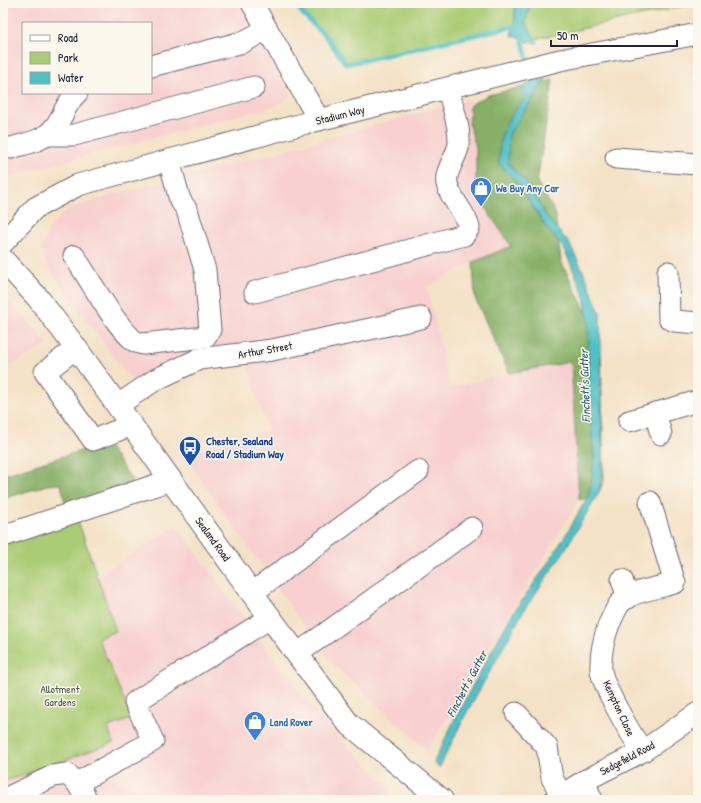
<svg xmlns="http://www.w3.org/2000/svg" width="701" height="803" viewBox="0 0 701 803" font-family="'Patrick Hand',sans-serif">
  <rect width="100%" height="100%" fill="#fbf7ec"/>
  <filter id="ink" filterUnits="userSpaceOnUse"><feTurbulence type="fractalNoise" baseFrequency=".025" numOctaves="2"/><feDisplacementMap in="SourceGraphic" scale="8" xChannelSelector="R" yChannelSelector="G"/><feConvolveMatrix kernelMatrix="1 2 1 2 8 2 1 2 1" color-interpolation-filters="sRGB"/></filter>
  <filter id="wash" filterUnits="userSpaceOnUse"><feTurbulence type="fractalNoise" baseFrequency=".012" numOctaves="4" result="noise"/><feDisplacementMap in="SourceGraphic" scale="16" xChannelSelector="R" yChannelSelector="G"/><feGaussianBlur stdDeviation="0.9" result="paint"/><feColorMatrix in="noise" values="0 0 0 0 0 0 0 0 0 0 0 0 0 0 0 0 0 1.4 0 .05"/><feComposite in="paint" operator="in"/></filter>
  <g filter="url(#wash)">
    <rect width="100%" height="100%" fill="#f4e2c7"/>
    <g fill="#f7d0cf" fill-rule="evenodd">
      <path d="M3,3H242L291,96L278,105L3,178ZM23,23H151V93H23Z"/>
      <polygon points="469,99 469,124 476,147 476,194 511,246 473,262 427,287 450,388 509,373 571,361 579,500 427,750 337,668 297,616 184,455 268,430 242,349 178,356 134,382 123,370 44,261 42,247 50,227 60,216 67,210 115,194 242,162"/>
      <polygon points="3,296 31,324 48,345 3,369"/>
      <polygon points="176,525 282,670 319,716 393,792 381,800 3,800 3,782 113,743 108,727 98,638 116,631 97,577"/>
    </g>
    <g fill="#aacc74" stroke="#667758">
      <polygon points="296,3 698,3 536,39 519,25 346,64 328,39 302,13"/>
      <polygon points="76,515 116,631 98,638 132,719 108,727 113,743 3,782 3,540"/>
    </g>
    <g fill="#87b066" stroke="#546950">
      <polygon points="553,80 537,182 555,212 561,261 601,343 604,481 597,496 579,500 571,362 509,373 475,298 473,262 511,246 476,194 476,147 469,124 470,105 488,95"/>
      <polygon points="106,443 132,480 128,488 66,508 61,484 47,485 3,499 3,475"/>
    </g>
    <g fill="#51c0c6" stroke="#3a7180">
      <polygon points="515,3 531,3 525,22 538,43 527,42 511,35 515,21"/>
      <path d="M546,79L509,134L508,163L529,186L546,216L569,243L585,275L600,313L602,469L599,492L563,553L524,610L466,714L439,768L434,762L457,714L511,616L542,572L567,533L588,496L591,483L594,460L589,402L588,320L584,296L564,248L545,226L519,185L499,163C500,130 504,124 525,98L522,90L529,81Z"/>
    </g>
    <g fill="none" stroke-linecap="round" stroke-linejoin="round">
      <g stroke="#51c0c6" stroke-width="5">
        <polyline points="296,3 302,13 328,39 346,64 519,25"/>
        <polyline points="521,33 528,63"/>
        <polyline points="406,800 407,799"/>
      </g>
    </g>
  </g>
  <g filter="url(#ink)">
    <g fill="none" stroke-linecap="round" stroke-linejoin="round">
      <g stroke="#6c656c" stroke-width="23">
        <g id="minor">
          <polyline points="252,3 319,120"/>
          <polyline points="151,66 243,42 267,29"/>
          <polyline points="47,135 74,135 254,87"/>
          <path d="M11,148C24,144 44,141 53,129C63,119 65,103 77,93"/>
          <polyline points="616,158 698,164"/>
          <polyline points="3,243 35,208 78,185 306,123 560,60 698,34"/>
          <path d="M74,256C91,281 110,318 132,339C135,342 138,343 143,344L205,337L210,330L205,270L187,210L180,200L169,160"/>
          <polyline points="668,272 669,318 674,321 698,323"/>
          <path d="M255,292L464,235L469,228C466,212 451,201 447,184C444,171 458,156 459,143C460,125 452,106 448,89"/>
          <polyline points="76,348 45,372 93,440 132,425"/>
          <polyline points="118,405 155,380 199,359 272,350 421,318"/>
          <polyline points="655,413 661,434"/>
          <polyline points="629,421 698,401"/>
          <polyline points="3,536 171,480"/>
          <polyline points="622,580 628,598"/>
          <polyline points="252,593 418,471"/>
          <polyline points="297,654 472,528"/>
          <polyline points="516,713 547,747 552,778 561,794"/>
          <path d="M643,751C632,737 603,687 601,670C600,654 604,638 609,624C613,617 616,606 623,600C634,591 661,587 675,583L650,502"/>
          <polyline points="584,781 592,800"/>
          <polyline points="77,783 87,800"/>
          <polyline points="13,800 11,796 53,776 67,774 77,783 153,741 135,702 270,618"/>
          <polyline points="554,800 584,781 643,751 698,713"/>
        </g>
      </g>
      <g stroke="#6c656c" stroke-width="24">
        <polyline id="major" points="3,260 38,298 76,348 252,593 348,723 442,800"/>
      </g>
      <use href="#minor" stroke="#fff" stroke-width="21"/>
      <use href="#major" stroke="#fff" stroke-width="22"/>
    </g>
  </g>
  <defs>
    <g id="shop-pin" transform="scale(1.15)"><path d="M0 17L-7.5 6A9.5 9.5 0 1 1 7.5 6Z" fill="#3f7fe0" stroke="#fbf7ec"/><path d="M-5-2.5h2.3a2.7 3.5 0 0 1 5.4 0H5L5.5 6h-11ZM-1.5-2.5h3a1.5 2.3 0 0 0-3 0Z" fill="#fff"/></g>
    <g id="bus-pin" transform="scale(1.15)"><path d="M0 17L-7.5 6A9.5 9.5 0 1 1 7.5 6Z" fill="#1a4fb4" stroke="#fbf7ec"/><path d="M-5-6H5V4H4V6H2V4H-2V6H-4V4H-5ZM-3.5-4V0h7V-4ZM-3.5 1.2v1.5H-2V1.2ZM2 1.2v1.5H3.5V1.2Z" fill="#fff"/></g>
  </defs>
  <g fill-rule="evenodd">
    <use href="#shop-pin" x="481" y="188"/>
    <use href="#bus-pin" x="190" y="447"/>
    <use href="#shop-pin" x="255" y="722"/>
  </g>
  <g text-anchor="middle" stroke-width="3" stroke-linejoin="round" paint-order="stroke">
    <g font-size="11" fill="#22223b" stroke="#fbf7ec">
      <text transform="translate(340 115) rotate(-14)" y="4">Stadium Way</text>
      <text transform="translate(265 350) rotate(-10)" y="4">Arthur Street</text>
      <text transform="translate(213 539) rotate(54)" y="4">Sealand Road</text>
      <text transform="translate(619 708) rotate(65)" y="4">Kempton Close</text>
      <text transform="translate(627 758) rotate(-28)" y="4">Sedgefield Road</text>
    </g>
    <g font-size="11" font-weight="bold" fill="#366cbe" stroke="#fbf7ec" text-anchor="start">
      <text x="496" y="192">We Buy Any Car</text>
      <text x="270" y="726">Land Rover</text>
    </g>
    <g font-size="11" font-weight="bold" fill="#164399" stroke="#fbf7ec" text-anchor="start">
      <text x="206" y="445">Chester, Sealand<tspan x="206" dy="13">Road / Stadium Way</tspan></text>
    </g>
    <g font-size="11" fill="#4b554c" stroke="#fbf7ec">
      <text x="60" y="693">Allotment<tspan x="60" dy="13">Gardens</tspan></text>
    </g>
    <g font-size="12" font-style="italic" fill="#32596c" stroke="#fbf7ec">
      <text transform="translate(585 386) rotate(-92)" y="4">Finchett's Gutter</text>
      <text transform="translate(467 684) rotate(-62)" y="4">Finchett's Gutter</text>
    </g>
  </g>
  <rect width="701" height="803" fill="none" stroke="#fbf7ec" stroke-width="16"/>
  <rect x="22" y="22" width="130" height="72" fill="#fbf7ec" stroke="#a4a2a5"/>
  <rect x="30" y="35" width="20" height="6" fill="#ffffff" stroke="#a4a2a5"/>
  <text x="58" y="42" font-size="12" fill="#22223b">Road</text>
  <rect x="30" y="52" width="20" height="12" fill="#aacc74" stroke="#a4a2a5"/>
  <text x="58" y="62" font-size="12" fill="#22223b">Park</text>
  <rect x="30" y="72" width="20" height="12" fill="#51c0c6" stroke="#a4a2a5"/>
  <text x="58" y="82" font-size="12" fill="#22223b">Water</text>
  <path d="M551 40v6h126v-6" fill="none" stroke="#22223b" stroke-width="2"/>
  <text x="557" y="40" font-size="12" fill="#22223b" stroke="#fbf7ec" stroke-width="3" paint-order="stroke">50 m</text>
</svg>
